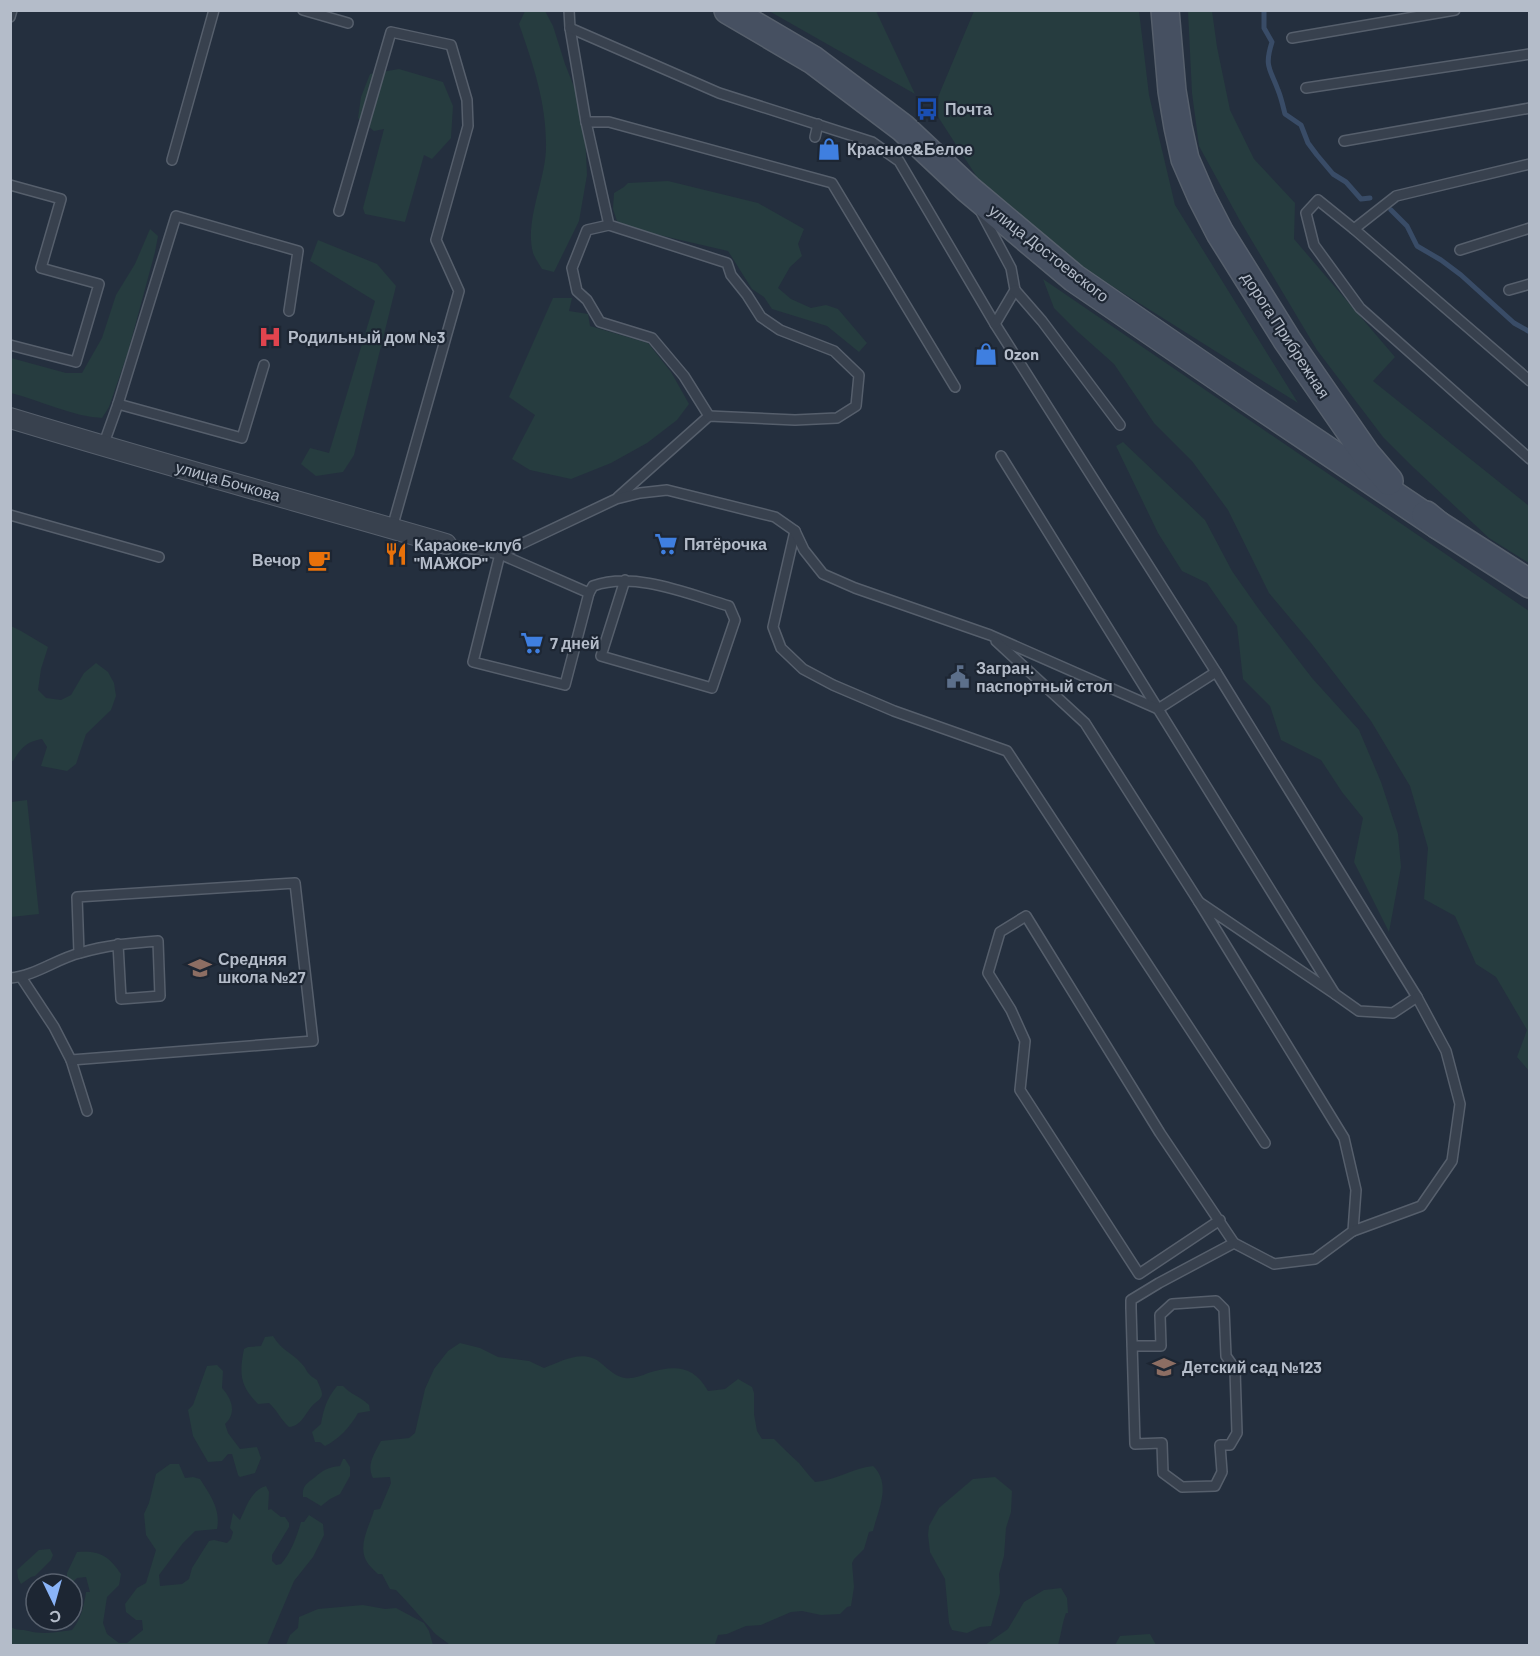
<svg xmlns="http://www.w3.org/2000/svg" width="1540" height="1656" viewBox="0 0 1540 1656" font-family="Barlow,sans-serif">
  <rect width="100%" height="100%" fill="#242f3e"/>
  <g fill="#263c3f">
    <path d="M525,11H545L553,26L565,64L584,112L587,175L579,221L554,272L542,269C539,264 535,258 533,253C524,220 547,178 546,144C546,102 533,64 519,24Z"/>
    <polygon points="769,11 876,11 915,94"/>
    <polygon points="974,11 1139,11 1149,95 1175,205 1298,403 1077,264 984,188 933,109"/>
    <polygon points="1188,11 1212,11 1217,47 1230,110 1254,159 1295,203 1294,239 1395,357 1373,381 1529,506 1529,563 1489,538 1414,468 1383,437 1317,350 1239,219 1199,146 1192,93"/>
    <polygon points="399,69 443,82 453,106 451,138 432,159 424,155 405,222 365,214 363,208 384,129 374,131 358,118 361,97 370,74"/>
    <polygon points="668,181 758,203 804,229 798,244 802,256 790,267 778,288 791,299 811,308 826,305 838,309 867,343 859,352 827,326 772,309 764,297 752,289 728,251 633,229 617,221 613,209 614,193 624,187 628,183"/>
    <path d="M150,229L158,236L155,252L128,352L109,407L102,418C71,416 42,401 11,393V358L66,373H82L102,338L116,295L135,264Z"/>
    <polygon points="318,240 377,264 396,286 354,455 343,472 316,476 301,464 310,448 329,453 375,301 310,261"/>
    <polygon points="1043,279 1529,611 1529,1071 1517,1057 1527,1030 1496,977 1476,964 1455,916 1424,899 1428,848 1410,786 1371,721 1311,643 1269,593 1228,510 1192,461 1154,423 1114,364 1077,331 1054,308"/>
    <polygon points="553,298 572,298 569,311 588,314 590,326 648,343 671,372 689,404 677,420 647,443 611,463 571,479 530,470 512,459 535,415 509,397"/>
    <polygon points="1123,442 1205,520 1232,571 1258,608 1312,678 1359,730 1381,782 1398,834 1401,867 1389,932 1354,862 1363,818 1342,792 1321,760 1281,740 1270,706 1243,679 1237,626 1207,583 1182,571 1158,533 1116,446"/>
    <path d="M11,626L21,631L48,647L41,669L38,690L46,698L61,700L71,695L84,673L96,663L108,672L114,683L116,696L111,710L86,734L76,764L67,771L41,766L47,747L42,739C26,742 22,747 13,761H11Z"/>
    <polygon points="27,800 39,914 11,917 11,802"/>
    <path d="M273,1336C282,1351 291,1352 301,1363C309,1371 304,1372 317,1380C318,1383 322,1390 322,1394C322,1399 317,1401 313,1405C305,1413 302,1426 289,1427C281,1420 277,1410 269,1403L258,1404C240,1386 239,1374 244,1349L248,1347L261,1346L265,1337Z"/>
    <path d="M460,1343L480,1348L498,1357L529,1361L544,1368C563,1361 584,1348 602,1364C608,1369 616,1377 625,1378C633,1379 641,1376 648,1373C675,1365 693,1365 708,1391L725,1389L738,1379L752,1387L754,1393V1414L757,1431L762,1439H774C782,1447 790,1455 799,1463C804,1469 809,1476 815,1482C835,1481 852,1468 873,1466C892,1484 878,1510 873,1531L869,1532L864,1549L854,1559L852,1563L854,1587L851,1606L847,1607L840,1614L821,1615L802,1611L791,1612L761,1625L746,1626L727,1634L718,1635L715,1644L713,1645H450C445,1640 436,1636 432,1630C420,1617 409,1603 396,1590L390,1589L382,1574H378C374,1570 367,1564 365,1558C359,1542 370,1525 374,1510L380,1509L391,1483L390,1477L373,1478C366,1464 375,1453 381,1441L409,1438L415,1433L425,1389L434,1369L448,1351Z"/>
    <path d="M217,1365L223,1371L222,1388C232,1399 237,1413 225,1424L228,1433L240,1449L257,1447L261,1458L255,1473L240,1477L238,1475L232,1454H228L222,1461L208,1462L193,1436L188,1410L193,1405L207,1366Z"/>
    <path d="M337,1386H343C350,1394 361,1397 369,1405L370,1411L358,1413C350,1427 339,1439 325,1446L320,1442H315L312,1432L321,1424C324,1408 326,1400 337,1386Z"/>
    <path d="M343,1459H345L350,1467V1476L340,1494L330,1499L321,1506L306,1497H303C302,1486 306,1484 314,1478C323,1470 328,1467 340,1466Z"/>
    <path d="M170,1464H179L185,1478L193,1477L200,1479C210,1495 221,1509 217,1529L195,1531L183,1543L159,1575L160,1586L182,1584L189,1579L192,1568L209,1541L214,1540L227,1543L231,1539L233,1532L230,1528L233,1513L240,1520C246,1508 251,1490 266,1486L269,1492L268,1510L271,1509L281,1517H285L289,1523V1527L272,1555V1561L276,1565L281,1564C291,1553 297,1536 301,1522H304L309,1515L323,1524L324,1535L313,1557L294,1581L267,1645H11V1627C17,1631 21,1629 29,1631C42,1635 57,1632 72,1630C81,1619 84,1606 86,1592H90L86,1577L77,1578L72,1583L67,1579V1573L77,1552C100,1550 109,1556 121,1574L119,1585L107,1597L103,1623L107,1634L119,1643H127L143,1630L142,1620H136L126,1612L125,1604L137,1588L146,1583L156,1550L146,1535L144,1514L149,1503L156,1474Z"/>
    <polygon points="995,1477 1012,1491 1011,1512 1006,1528 1004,1556 999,1574 1000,1593 991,1626 980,1627 967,1633 952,1630 949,1623 945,1579 930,1552 928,1535 929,1526 939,1508 973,1479"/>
    <polygon points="50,1549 53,1555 51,1560 35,1576 31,1577 21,1584 18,1578 17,1570 39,1550"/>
    <path d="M1061,1588L1067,1598L1068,1613H1066C1062,1624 1061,1635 1058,1645H985L1008,1629L1024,1602L1044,1590Z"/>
    <polygon points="363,1605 385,1609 396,1608 424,1623 429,1631 433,1645 286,1645 290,1635 298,1628 299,1617 318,1609"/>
    <polygon points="1150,1634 1156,1645 1115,1645 1120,1636"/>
  </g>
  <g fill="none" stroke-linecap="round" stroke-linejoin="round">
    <g stroke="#394c67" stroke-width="5">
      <path d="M1264,10V28L1272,42C1264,67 1270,68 1278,90C1281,97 1283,106 1285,114L1301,125L1308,143L1317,155L1333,174L1346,182L1361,199L1370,198"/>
      <polyline points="1391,210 1407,226 1417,246 1441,260 1461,275 1514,323 1530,332"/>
    </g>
    <g stroke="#565f6c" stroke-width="12">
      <g id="lane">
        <polyline points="303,10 348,23"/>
        <polyline points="569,10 570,28 586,122 609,122 832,183 955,387"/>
        <polyline points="10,17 12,10"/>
        <polyline points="570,28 719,93 872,142 899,161 995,324 1216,672"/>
        <polyline points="1292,38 1455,10"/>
        <polyline points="1306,88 1530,54"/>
        <polyline points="586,122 609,225 727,263 731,275 747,295 761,317 780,330 834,351 859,375 856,406 837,418 795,420 709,416 618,497"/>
        <polyline points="815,137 818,124"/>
        <polyline points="1344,141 1530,108"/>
        <polyline points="172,160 214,10"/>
        <polyline points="1530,164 1396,196 1354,229 1530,381"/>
        <polyline points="10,185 61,199 41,268 99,284 76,362 10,345"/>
        <polyline points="339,211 391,32 451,45 467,100 468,126 436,240 459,291 392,528"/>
        <polyline points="981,212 1011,268 1015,290 995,324"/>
        <polyline points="609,225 587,230 572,268 577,291 587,300 600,322 652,338 684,376 709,416"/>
        <polyline points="1354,229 1318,200 1306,213 1314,245 1360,308 1530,459"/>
        <polyline points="1460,250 1530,228"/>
        <polyline points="1015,290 1042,321 1120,425"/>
        <polyline points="1509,290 1530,284"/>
        <polyline points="118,404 242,438 264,365"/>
        <polyline points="103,446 118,404 176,216 298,251 289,311"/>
        <polyline points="1001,456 1335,994 1199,902 1344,1138 1356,1190 1353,1231 1315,1259 1274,1264 1234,1243 1160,1133 1026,916 1000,932 988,973 1011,1010 1025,1041 1020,1090 1139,1274 1220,1220"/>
        <polyline points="10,515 159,557"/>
        <polyline points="795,531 773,627 781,648 803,669 833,685 894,711 1007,751 1265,1143"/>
        <path d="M446,544L500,554L589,593L593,586C635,571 688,594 729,606L735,620L712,688L601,656L625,580"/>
        <polyline points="500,554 616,499 640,493 667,490 775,517 795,531 804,550 823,574 855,588 990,635 1158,709 1216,672 1417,997 1393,1013 1359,1011 1335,994"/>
        <polyline points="500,554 473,662 565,685 589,593"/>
        <polyline points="996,641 1085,723 1199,902"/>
        <polyline points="21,977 54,1027 71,1060 87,1111"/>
        <path d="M10,978C35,976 56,959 80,953C106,945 132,943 158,941L160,996L121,999L118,944"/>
        <polyline points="71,1060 313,1041 295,883 77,897 79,953"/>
        <polyline points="1353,1231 1421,1206 1452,1161 1460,1104 1446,1051 1417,997"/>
        <polyline points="1132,1346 1161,1346 1160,1315 1172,1304 1216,1301 1224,1309 1226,1356 1235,1369 1237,1433 1230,1445 1220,1445 1222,1472 1215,1486 1182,1487 1163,1473 1162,1443 1135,1444 1131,1308 1131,1300 1159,1283 1234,1243"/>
      </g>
    </g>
    <g stroke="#565f6c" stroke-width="22">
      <path id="street" d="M10,418C155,462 301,502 446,544"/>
    </g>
    <g stroke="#565f6c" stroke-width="30">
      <g id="secondary">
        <polyline points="728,10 813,60 903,128 968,189 1074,278 1246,396 1438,525"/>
        <polyline points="1165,10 1172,91 1178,127 1185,159 1202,198 1220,233 1287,340 1366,454 1389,481"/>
        <polyline points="1426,515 1438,525 1530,584"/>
      </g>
    </g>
    <use href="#lane" stroke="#38414e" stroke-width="9"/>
    <use href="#street" stroke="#38414e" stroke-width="20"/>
    <use href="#secondary" stroke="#465061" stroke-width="27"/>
  </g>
  <defs>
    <g id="bus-bare" transform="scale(1.8)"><path d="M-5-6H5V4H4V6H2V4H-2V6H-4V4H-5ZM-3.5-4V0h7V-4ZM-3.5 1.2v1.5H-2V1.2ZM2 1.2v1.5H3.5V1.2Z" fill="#1a4fb4" stroke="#1d2633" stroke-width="2.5" paint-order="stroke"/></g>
    <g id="shop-bare" transform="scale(1.8)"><path d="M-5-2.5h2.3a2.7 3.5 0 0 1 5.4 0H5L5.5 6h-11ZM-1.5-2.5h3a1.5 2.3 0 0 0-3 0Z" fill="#3f7fe0" stroke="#1d2633" stroke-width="2.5" paint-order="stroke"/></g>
    <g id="hospital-bare" transform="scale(1.8)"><path d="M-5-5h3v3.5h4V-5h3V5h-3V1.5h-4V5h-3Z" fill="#e0444e" stroke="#1d2633" stroke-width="2.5" paint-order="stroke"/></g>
    <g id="supermarket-bare" transform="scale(1.8)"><path d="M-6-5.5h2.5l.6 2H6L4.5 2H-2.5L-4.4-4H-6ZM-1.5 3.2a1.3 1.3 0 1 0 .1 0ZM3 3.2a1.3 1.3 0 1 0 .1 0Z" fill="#3f7fe0" stroke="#1d2633" stroke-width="2.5" paint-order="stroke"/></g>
    <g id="restaurant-bare" transform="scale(1.8)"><path d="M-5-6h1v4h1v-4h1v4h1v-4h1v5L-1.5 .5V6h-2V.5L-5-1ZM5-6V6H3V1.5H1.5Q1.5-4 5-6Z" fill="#e8710a" stroke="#1d2633" stroke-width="2.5" paint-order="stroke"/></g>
    <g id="cafe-bare" transform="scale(1.8)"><path d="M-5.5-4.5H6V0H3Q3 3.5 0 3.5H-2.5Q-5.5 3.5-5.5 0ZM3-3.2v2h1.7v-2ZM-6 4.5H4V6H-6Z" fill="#e8710a" stroke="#1d2633" stroke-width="2.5" paint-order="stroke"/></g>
    <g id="civic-bare" transform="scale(1.8)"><path d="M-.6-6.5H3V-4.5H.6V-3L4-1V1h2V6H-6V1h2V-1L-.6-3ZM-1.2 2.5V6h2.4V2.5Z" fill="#5c6f8a" stroke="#1d2633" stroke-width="2.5" paint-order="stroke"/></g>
    <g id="school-bare" transform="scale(1.8)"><path d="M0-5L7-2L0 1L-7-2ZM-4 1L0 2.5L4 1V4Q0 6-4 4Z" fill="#8d6e63" stroke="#1d2633" stroke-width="2.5" paint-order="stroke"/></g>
  </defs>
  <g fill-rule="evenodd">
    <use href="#bus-bare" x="927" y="109"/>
    <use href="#shop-bare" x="829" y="149"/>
    <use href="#hospital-bare" x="270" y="337"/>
    <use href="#shop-bare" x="986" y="354"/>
    <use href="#supermarket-bare" x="666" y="544"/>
    <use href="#restaurant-bare" x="396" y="554"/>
    <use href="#cafe-bare" x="319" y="560"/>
    <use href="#supermarket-bare" x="532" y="643"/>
    <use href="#civic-bare" x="958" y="677"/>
    <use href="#school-bare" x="200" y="968"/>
    <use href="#school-bare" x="1164" y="1367"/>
  </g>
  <g text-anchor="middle" stroke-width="4.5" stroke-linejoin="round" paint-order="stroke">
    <g font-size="16" font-weight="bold" fill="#b4bcc9" stroke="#1d2633" text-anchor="start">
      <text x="945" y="115">Почта</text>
      <text x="847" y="155">Красное&amp;Белое</text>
      <text x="288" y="343">Родильный дом №3</text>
      <text x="1004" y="360">Ozon</text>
      <text x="684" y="550">Пятёрочка</text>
      <text x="414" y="551">Караоке-клуб<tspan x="414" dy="18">"МАЖОР"</tspan></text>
      <text x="301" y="566" text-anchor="end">Вечор</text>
      <text x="550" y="649">7 дней</text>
      <text x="976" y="674">Загран.<tspan x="976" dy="18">паспортный стол</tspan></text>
      <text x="218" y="965">Средняя<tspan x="218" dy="18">школа №27</tspan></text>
      <text x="1182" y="1373">Детский сад №123</text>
    </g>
    <g font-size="16" fill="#b4bcc9" stroke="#1d2633">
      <text transform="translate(1049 253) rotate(38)" y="6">улица Достоевского</text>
      <text transform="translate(1286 335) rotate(57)" y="6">дорога Прибрежная</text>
      <text transform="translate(228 481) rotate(16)" y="6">улица Бочкова</text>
    </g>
  </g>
  <rect width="1540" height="1656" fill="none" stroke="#b4bcc9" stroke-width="24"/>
  <g transform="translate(54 1602) rotate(175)"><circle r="28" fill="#1d2633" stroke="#59626f" stroke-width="1.5"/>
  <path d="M0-4.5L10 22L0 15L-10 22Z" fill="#8ab4f8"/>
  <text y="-9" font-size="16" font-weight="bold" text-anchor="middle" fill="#b4bcc9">С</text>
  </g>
</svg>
